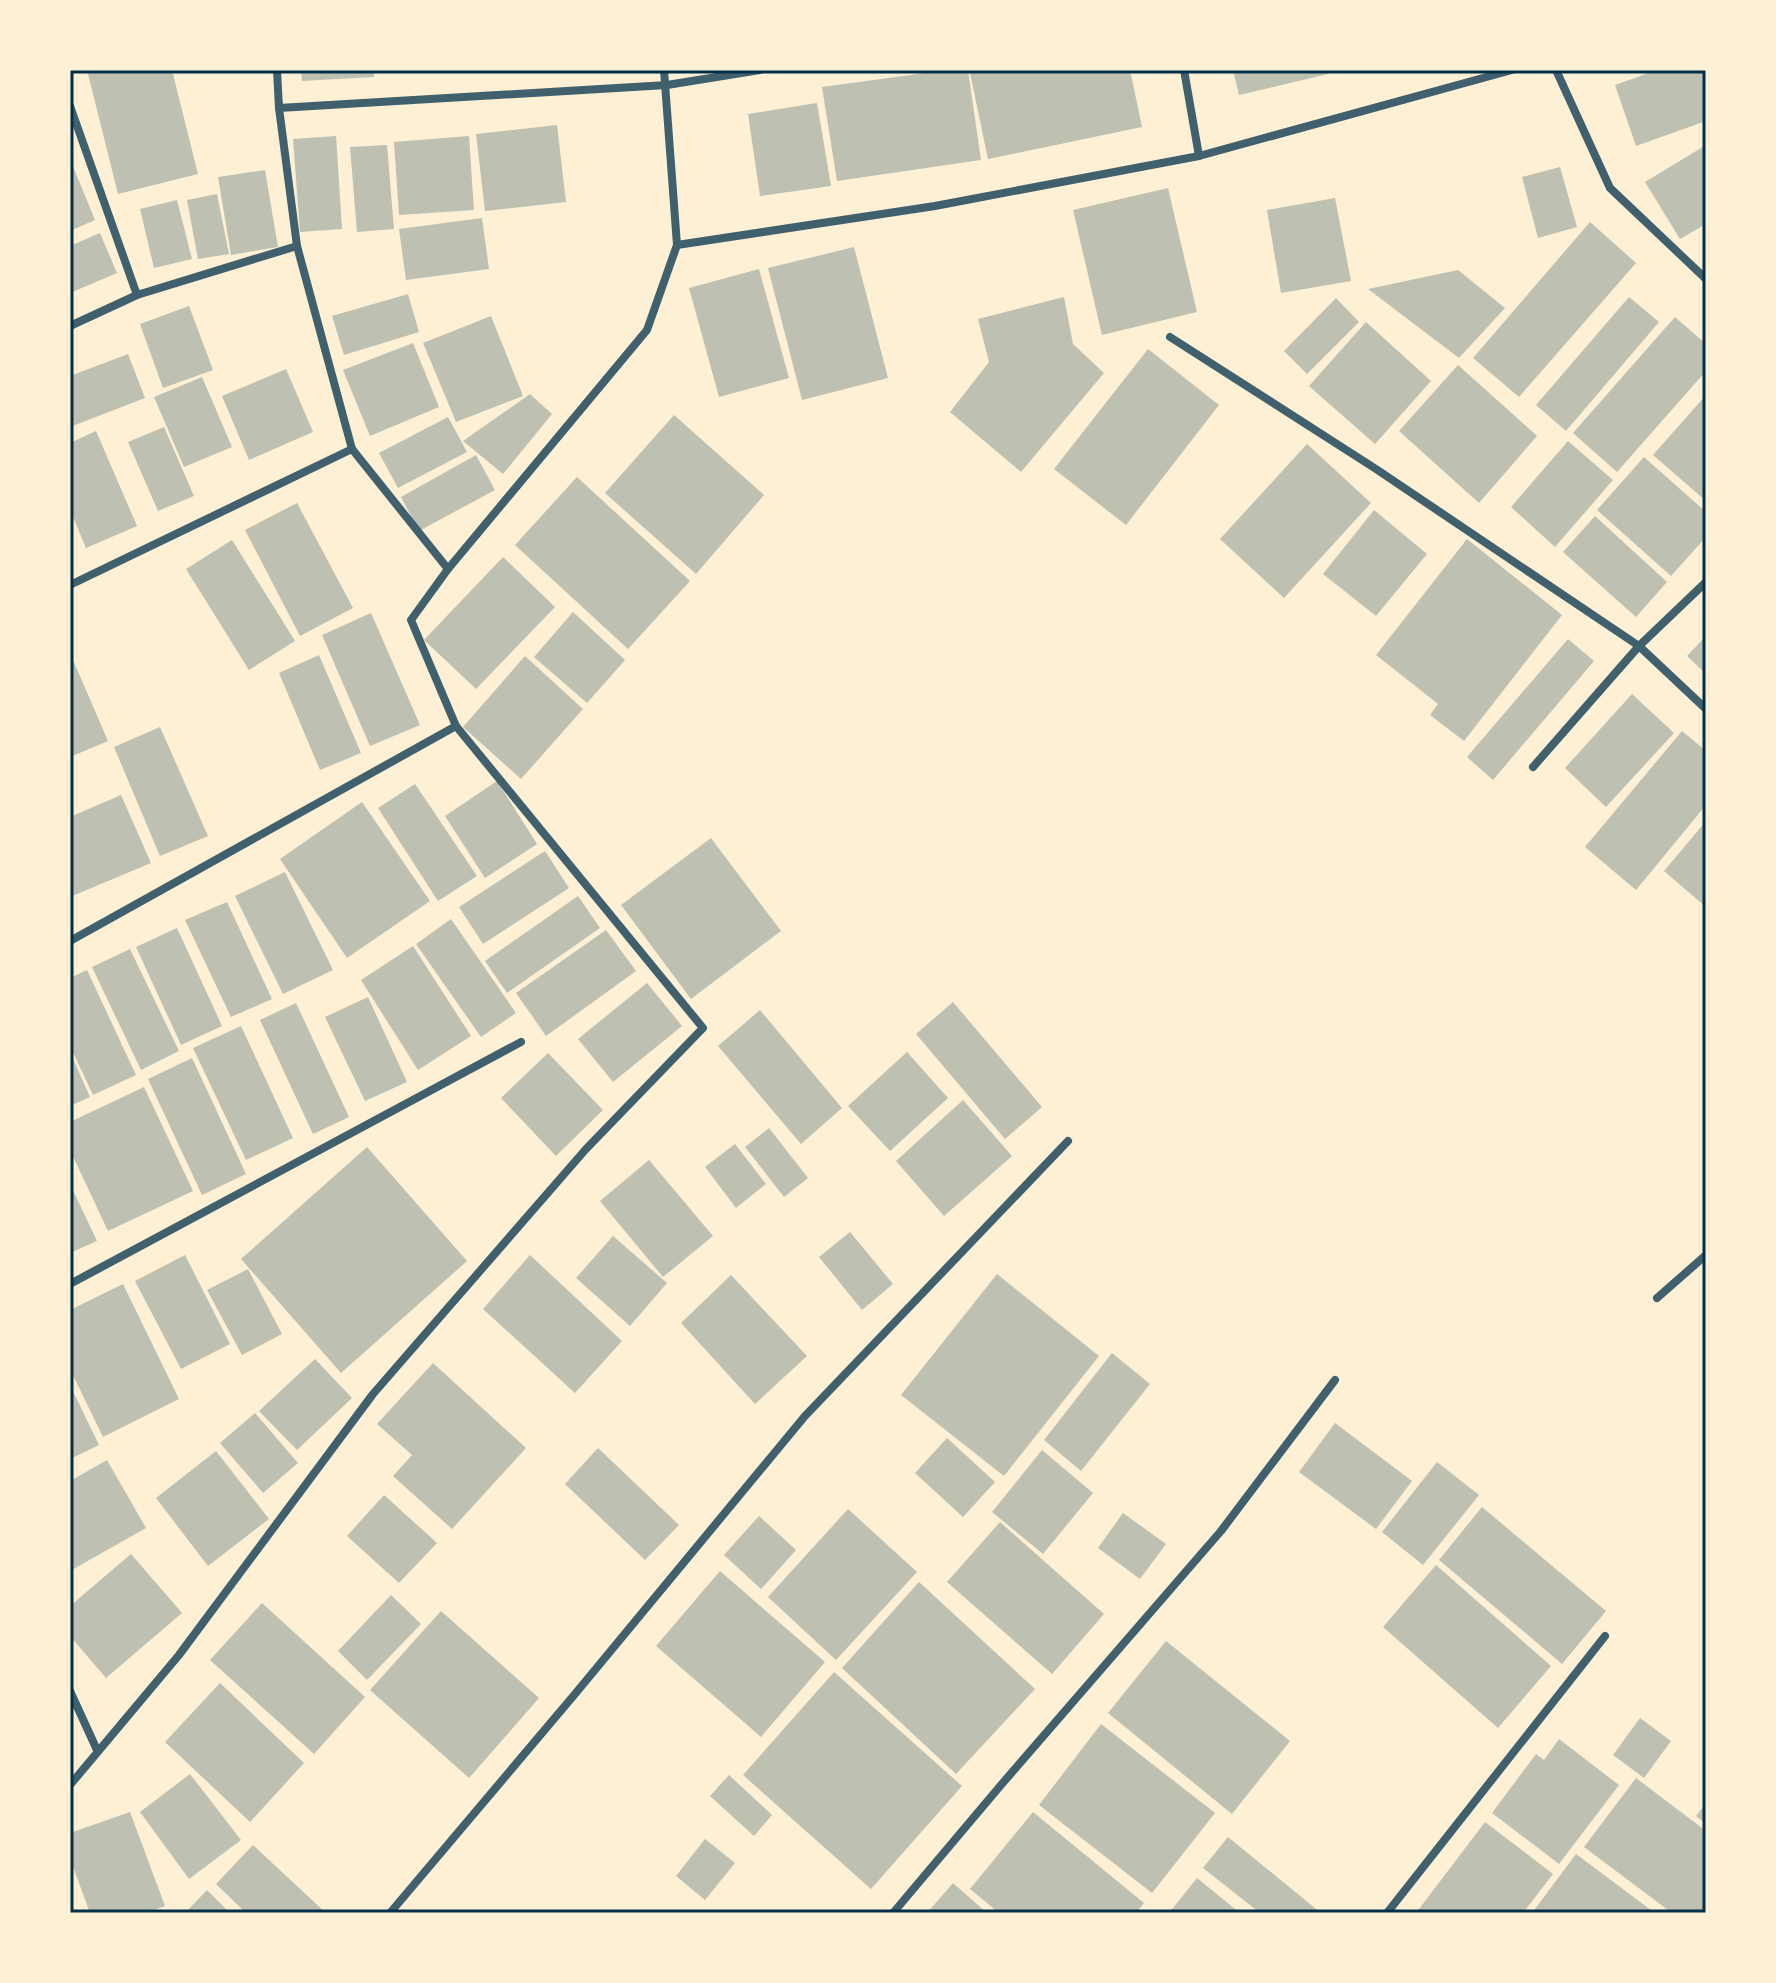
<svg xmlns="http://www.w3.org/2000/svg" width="1776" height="1983" viewBox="0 0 1776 1983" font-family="Cabin,sans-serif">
  <rect width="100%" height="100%" fill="#fdf0d5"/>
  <g fill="#bec0b2">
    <polygon points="87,70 172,70 198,174 118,194"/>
    <polygon points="301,70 374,70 374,77 302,81"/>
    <polygon points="947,70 968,70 981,160 837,181 822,87"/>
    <polygon points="982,70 1130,70 1142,127 988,159 970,73"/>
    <polygon points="1233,70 1327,70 1328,74 1239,95"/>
    <polygon points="1657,70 1706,70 1706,121 1636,146 1615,85"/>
    <polygon points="817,103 831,186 760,196 748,114"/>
    <polygon points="557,125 566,202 485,211 476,134"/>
    <polygon points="336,136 342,229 300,232 293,139"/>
    <polygon points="469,136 474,210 399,215 394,142"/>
    <polygon points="387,145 394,229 357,232 350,147"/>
    <polygon points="1706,145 1706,224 1680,239 1645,182"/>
    <polygon points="70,159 95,220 70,231"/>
    <polygon points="1560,167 1577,227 1538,238 1522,177"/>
    <polygon points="265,170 278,247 231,255 218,177"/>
    <polygon points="1168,188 1197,312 1102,335 1073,210"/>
    <polygon points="217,194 229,254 198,259 187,200"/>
    <polygon points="1335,198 1351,281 1281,293 1267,210"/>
    <polygon points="177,200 192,259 154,268 140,209"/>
    <polygon points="482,218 489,269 406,280 399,229"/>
    <polygon points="1590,222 1636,263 1519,397 1473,358"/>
    <polygon points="100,233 117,273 70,293 70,246"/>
    <polygon points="854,247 888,378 802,400 768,268"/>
    <polygon points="759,269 789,378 719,397 689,288"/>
    <polygon points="1458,270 1505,308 1459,358 1368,289"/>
    <polygon points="408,294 419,332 344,355 332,316"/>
    <polygon points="1064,297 1073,344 1104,373 1021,472 950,412 989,362 978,319"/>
    <polygon points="1629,297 1659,322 1566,431 1536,405"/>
    <polygon points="1336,298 1359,322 1307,374 1284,351"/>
    <polygon points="189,306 213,370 163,388 140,324"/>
    <polygon points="491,316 523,396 456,422 423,343"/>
    <polygon points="1675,317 1706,344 1706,371 1617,472 1573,433"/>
    <polygon points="1366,322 1431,381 1375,444 1309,386"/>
    <polygon points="413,343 439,407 370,436 343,370"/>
    <polygon points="1148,349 1219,405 1126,525 1054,469"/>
    <polygon points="128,354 145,398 70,427 70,376"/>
    <polygon points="1458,365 1537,436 1479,503 1399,431"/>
    <polygon points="286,369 313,432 249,460 222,396"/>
    <polygon points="202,377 232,447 184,467 154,397"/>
    <polygon points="530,394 552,414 503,474 463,441"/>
    <polygon points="1706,395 1706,501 1653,455"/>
    <polygon points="674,415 764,495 696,574 605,493"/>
    <polygon points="448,417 467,452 398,488 379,453"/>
    <polygon points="164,427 194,496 158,511 128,442"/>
    <polygon points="96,431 137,526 86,548 70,510 70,443"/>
    <polygon points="1568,441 1613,480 1555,547 1511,507"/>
    <polygon points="1307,444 1371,503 1284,598 1220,539"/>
    <polygon points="476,455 495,490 419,531 401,497"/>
    <polygon points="1644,457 1706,512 1706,537 1671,576 1597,510"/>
    <polygon points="577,477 690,581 628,649 515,545"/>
    <polygon points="297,503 353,608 300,636 245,530"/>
    <polygon points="1374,510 1427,554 1376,616 1323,574"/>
    <polygon points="1595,516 1667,582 1636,617 1563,552"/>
    <polygon points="1467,539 1562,615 1464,741 1430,715 1438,704 1376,655"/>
    <polygon points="232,540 295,641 249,670 186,569"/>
    <polygon points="503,557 555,607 476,689 424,640"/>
    <polygon points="573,612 625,660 587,703 534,657"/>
    <polygon points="371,613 420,725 370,746 322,635"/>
    <polygon points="1706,636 1706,674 1687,656"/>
    <polygon points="1568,639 1594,661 1493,780 1467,757"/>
    <polygon points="70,653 108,741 70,757"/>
    <polygon points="319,655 361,753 320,770 279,673"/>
    <polygon points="525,656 583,709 521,779 463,727"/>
    <polygon points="1632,694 1674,733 1606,807 1565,768"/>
    <polygon points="160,727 208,836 160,856 114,747"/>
    <polygon points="1682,731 1706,751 1706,805 1636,890 1585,847"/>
    <polygon points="497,781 537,844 485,878 445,816"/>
    <polygon points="415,784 477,876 438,901 378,808"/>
    <polygon points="121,795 151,863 70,897 70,817"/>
    <polygon points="362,802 430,901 347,958 280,859"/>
    <polygon points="1706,821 1706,907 1664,871"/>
    <polygon points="711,838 781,931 691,999 621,905"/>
    <polygon points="545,851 569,888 483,944 459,907"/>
    <polygon points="285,872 333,970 283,994 235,896"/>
    <polygon points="578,896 600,928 507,993 485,961"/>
    <polygon points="227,902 272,999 231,1017 185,920"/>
    <polygon points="451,919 516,1013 481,1037 416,944"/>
    <polygon points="177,928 222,1026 181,1045 136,947"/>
    <polygon points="606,930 636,971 546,1036 516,993"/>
    <polygon points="413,946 471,1036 418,1070 361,980"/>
    <polygon points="130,949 179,1051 141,1070 92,967"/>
    <polygon points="87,970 136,1075 93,1095 70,1046 70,978"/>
    <polygon points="647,983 682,1026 613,1082 578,1039"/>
    <polygon points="368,997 407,1082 365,1101 325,1017"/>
    <polygon points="953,1002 1042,1107 1005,1139 916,1034"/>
    <polygon points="296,1003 349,1117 313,1134 260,1020"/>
    <polygon points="760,1010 842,1108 801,1144 718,1046"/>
    <polygon points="241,1026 293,1138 246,1160 193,1048"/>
    <polygon points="70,1052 90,1097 70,1106"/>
    <polygon points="907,1052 948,1098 890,1151 848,1106"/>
    <polygon points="548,1053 603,1110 556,1156 501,1098"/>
    <polygon points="192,1058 246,1174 202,1195 148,1079"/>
    <polygon points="144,1087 193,1191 108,1231 70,1150 70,1122"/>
    <polygon points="963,1100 1012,1156 944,1216 896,1161"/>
    <polygon points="769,1128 808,1178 784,1197 745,1147"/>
    <polygon points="735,1144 766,1184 736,1208 705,1167"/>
    <polygon points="367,1147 467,1261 341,1373 241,1259"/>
    <polygon points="649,1160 713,1236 663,1277 600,1201"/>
    <polygon points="70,1184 97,1241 70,1253"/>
    <polygon points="850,1232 893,1284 862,1310 819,1257"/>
    <polygon points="613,1236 667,1283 630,1326 576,1278"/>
    <polygon points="185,1255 230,1344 181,1369 135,1281"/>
    <polygon points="530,1255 622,1341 575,1393 483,1309"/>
    <polygon points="248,1269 282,1334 242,1355 207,1290"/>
    <polygon points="997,1274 1099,1356 1004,1476 901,1395"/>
    <polygon points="731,1275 807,1356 755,1404 681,1323"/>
    <polygon points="123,1284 179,1399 103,1437 70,1369 70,1310"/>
    <polygon points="1112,1353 1150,1384 1081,1471 1044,1440"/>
    <polygon points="315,1359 352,1398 297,1450 259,1411"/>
    <polygon points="433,1363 526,1448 452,1529 393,1476 412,1455 377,1424"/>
    <polygon points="70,1385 99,1445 70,1459"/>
    <polygon points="255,1413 298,1463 263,1493 220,1443"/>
    <polygon points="1335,1423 1412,1481 1376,1529 1299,1472"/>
    <polygon points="947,1438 995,1482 963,1517 915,1473"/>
    <polygon points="598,1448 679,1525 645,1560 565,1484"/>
    <polygon points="1042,1450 1093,1493 1043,1554 992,1512"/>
    <polygon points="216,1451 269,1519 208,1566 156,1498"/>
    <polygon points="107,1460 146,1528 70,1571 70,1481"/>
    <polygon points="1437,1462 1479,1495 1423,1565 1382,1532"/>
    <polygon points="384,1495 437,1543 399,1583 347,1536"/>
    <polygon points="1482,1507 1606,1611 1562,1664 1439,1560"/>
    <polygon points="848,1509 917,1572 836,1660 768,1597"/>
    <polygon points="1123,1513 1166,1544 1140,1579 1098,1548"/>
    <polygon points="759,1516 796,1550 761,1589 724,1555"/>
    <polygon points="1000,1522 1104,1614 1052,1674 947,1582"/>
    <polygon points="131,1554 182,1613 106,1678 70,1636 70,1606"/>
    <polygon points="1436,1565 1551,1666 1498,1728 1383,1627"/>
    <polygon points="720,1571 825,1662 761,1737 656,1646"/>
    <polygon points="919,1582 1035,1689 956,1774 842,1668"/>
    <polygon points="391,1595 421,1624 367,1680 338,1651"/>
    <polygon points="262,1603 365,1697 314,1754 210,1660"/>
    <polygon points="441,1611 539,1698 469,1778 370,1690"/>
    <polygon points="1166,1641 1290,1741 1232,1814 1108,1713"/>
    <polygon points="834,1672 962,1786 871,1889 743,1775"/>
    <polygon points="220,1683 304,1763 250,1822 165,1742"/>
    <polygon points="1640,1718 1671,1741 1644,1778 1613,1755"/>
    <polygon points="1101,1724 1215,1813 1152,1893 1039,1805"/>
    <polygon points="1559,1739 1619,1785 1559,1864 1492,1813 1536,1754 1544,1760"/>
    <polygon points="190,1774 241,1840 189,1879 140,1812"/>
    <polygon points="729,1775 772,1815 754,1836 710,1796"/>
    <polygon points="1636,1778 1706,1831 1706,1913 1672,1913 1584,1847"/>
    <polygon points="1706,1803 1706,1824 1696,1816"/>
    <polygon points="130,1812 165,1906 146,1913 90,1913 70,1859 70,1833"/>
    <polygon points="1033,1812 1144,1903 1136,1913 999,1913 970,1889"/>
    <polygon points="1485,1822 1553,1874 1523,1913 1416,1913"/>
    <polygon points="1228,1837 1321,1913 1260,1913 1203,1868"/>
    <polygon points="705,1839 735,1863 705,1900 676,1876"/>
    <polygon points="253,1845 326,1913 246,1913 216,1884"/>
    <polygon points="1576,1854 1655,1913 1532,1913"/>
    <polygon points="1197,1878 1240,1913 1169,1913"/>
    <polygon points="953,1883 987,1913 927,1913"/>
    <polygon points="207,1890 230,1913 185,1913"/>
  </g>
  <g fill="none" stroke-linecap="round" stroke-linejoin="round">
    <g stroke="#3f606c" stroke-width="8">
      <polyline points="277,70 279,108 667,85 760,70"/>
      <polyline points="1184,70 1199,156"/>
      <polyline points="1556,70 1610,188 1706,279"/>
      <polyline points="70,106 137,295"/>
      <polyline points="279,108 297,246 352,449 448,569"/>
      <polyline points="677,245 935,206 1199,156 1512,70"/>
      <polyline points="70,326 137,295 297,246"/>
      <polyline points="1170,337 1376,469 1639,646 1706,709"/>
      <polyline points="70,585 352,449"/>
      <polyline points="1533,767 1639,646 1706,582"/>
      <polyline points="70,941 456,726"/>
      <polyline points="70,1284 521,1042"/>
      <polyline points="1657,1298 1706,1255"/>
      <polyline points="70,1691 97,1750"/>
      <polyline points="70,1785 179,1655 373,1394 586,1149 703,1028 456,726 411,620 448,569 647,330 677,245 664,70"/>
      <polyline points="390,1913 575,1694 805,1416 1068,1141"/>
      <polyline points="893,1913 1001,1785 1221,1531 1335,1380"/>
      <polyline points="1387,1913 1605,1636"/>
    </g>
  </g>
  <rect width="1776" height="1983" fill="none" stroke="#fdf0d5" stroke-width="144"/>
  <rect x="72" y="72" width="1632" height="1839" fill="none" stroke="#003049" stroke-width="3"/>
</svg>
